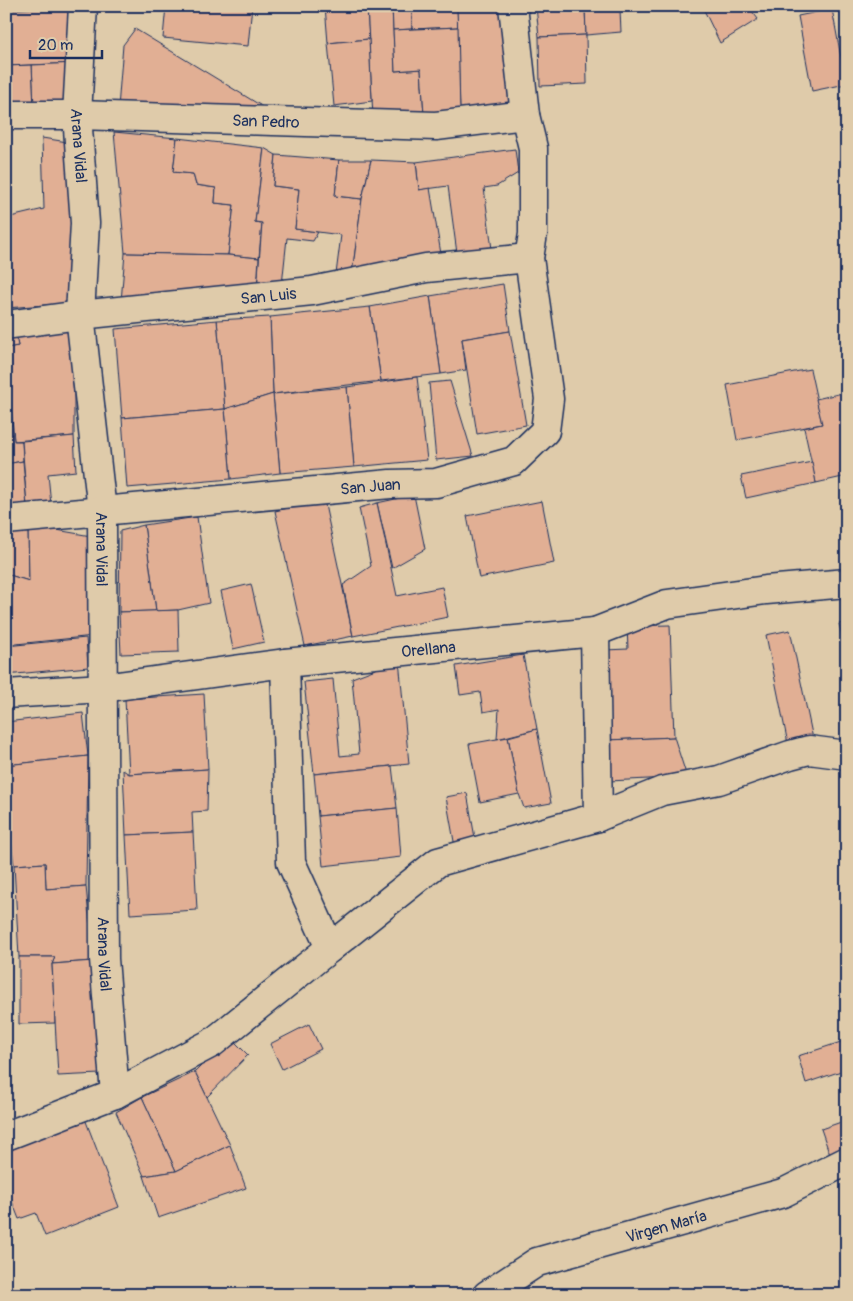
<svg xmlns="http://www.w3.org/2000/svg" width="853" height="1301" viewBox="0 0 853 1301" font-family="Pangolin,sans-serif">
  <rect width="100%" height="100%" fill="#dfcbaa"/>
  <filter id="ink" filterUnits="userSpaceOnUse"><feTurbulence type="fractalNoise" baseFrequency=".02" numOctaves="2"/><feDisplacementMap in="SourceGraphic" scale="10" xChannelSelector="R" yChannelSelector="G"/><feConvolveMatrix kernelMatrix="1 2 1 2 8 2 1 2 1" color-interpolation-filters="sRGB"/></filter>
  <g filter="url(#ink)">
    <g fill="#e1af94" stroke="#1b2f5e">
      <polygon points="6,6 74,6 6,10"/>
      <polygon points="74,6 76,63 6,66 6,10"/>
      <polygon points="166,6 252,6 248,46 163,38"/>
      <polygon points="325,6 367,6 369,39 328,43"/>
      <polygon points="367,6 392,6 395,71 421,69 424,115 373,117"/>
      <polygon points="392,6 412,6 412,29 393,30"/>
      <polygon points="412,6 457,6 458,27 412,29"/>
      <polygon points="457,6 510,6 514,111 460,113"/>
      <polygon points="536,6 585,6 586,35 539,37"/>
      <polygon points="585,6 628,6 620,10 621,32 586,35"/>
      <polygon points="702,6 748,6 758,19 720,43"/>
      <polygon points="832,9 846,84 812,91 798,16"/>
      <polygon points="458,27 460,113 424,115 421,69 395,71 393,30"/>
      <polygon points="135,29 273,113 118,108 123,45"/>
      <polygon points="586,35 587,84 540,86 539,37"/>
      <polygon points="369,39 372,101 334,106 328,43"/>
      <polygon points="76,63 74,105 34,107 32,65"/>
      <polygon points="32,65 34,107 6,110 6,66"/>
      <polygon points="114,132 177,138 173,172 193,174 196,185 216,188 215,203 234,205 228,255 125,253"/>
      <polygon points="42,138 74,143 71,303 6,308 6,218 44,209"/>
      <polygon points="177,138 264,148 255,222 262,223 259,258 228,255 234,205 215,203 216,188 196,185 193,174 173,172"/>
      <polygon points="264,148 276,155 273,186 299,189 295,229 318,232 313,241 287,238 282,285 257,289 262,223 255,222"/>
      <polygon points="515,149 518,173 497,186 484,188 493,257 458,261 448,186 419,190 416,162"/>
      <polygon points="276,155 339,160 335,196 362,199 352,274 335,282 341,235 295,229 299,189 273,186"/>
      <polygon points="339,160 371,160 362,199 335,196"/>
      <polygon points="371,160 416,162 419,190 430,188 442,260 352,274 362,199"/>
      <polygon points="125,253 228,255 259,258 257,289 121,302"/>
      <polygon points="503,284 510,331 462,339 466,370 441,374 430,296"/>
      <polygon points="430,296 441,374 381,381 370,307"/>
      <polygon points="370,307 381,381 273,394 270,317"/>
      <polygon points="270,317 273,394 225,409 217,320"/>
      <polygon points="217,320 225,409 122,418 115,329"/>
      <polygon points="74,330 74,436 14,441 6,348 18,346 15,331"/>
      <polygon points="15,331 18,346 6,348 6,333"/>
      <polygon points="510,331 526,425 477,434 462,339"/>
      <polygon points="810,369 822,424 737,440 727,385"/>
      <polygon points="6,370 12,425 6,426"/>
      <polygon points="417,377 427,460 354,467 347,387"/>
      <polygon points="450,381 473,456 436,460 429,383"/>
      <polygon points="347,387 354,467 280,473 273,394"/>
      <polygon points="847,392 847,476 816,483 804,428 822,424 816,399"/>
      <polygon points="273,394 280,473 231,479 225,409"/>
      <polygon points="225,409 231,479 127,488 122,418"/>
      <polygon points="12,425 14,441 22,441 23,461 6,464 6,426"/>
      <polygon points="74,436 76,471 48,474 51,505 27,507 22,441"/>
      <polygon points="23,461 27,507 6,508 6,464"/>
      <polygon points="812,462 816,483 746,498 741,476"/>
      <polygon points="414,495 425,549 392,568 377,503"/>
      <polygon points="324,500 353,636 305,646 275,511"/>
      <polygon points="542,501 554,563 479,578 467,516"/>
      <polygon points="377,503 397,596 442,587 448,617 353,636 343,585 371,566 359,508"/>
      <polygon points="197,517 209,603 178,610 156,611 144,525"/>
      <polygon points="6,525 28,525 29,581 6,574"/>
      <polygon points="28,525 91,536 94,636 6,645 6,574 29,581"/>
      <polygon points="144,525 156,611 119,612 120,531"/>
      <polygon points="251,584 264,642 233,649 221,591"/>
      <polygon points="178,610 179,652 121,654 119,612"/>
      <polygon points="847,622 847,655 839,624"/>
      <polygon points="670,625 674,737 608,740 605,650 628,649 627,626"/>
      <polygon points="790,630 813,739 788,744 766,635"/>
      <polygon points="86,638 88,667 6,675 6,646"/>
      <polygon points="523,655 537,729 497,739 499,709 483,712 480,692 460,695 456,666"/>
      <polygon points="399,660 409,764 314,774 304,682 333,679 340,756 359,754 352,678"/>
      <polygon points="204,694 208,769 129,774 125,699"/>
      <polygon points="83,713 88,756 6,765 6,722"/>
      <polygon points="537,729 551,803 524,808 519,794 508,737"/>
      <polygon points="508,737 519,794 480,802 469,744"/>
      <polygon points="674,737 687,777 609,781 608,740"/>
      <polygon points="88,756 86,886 46,889 45,863 14,865 6,797 6,765"/>
      <polygon points="392,766 397,808 318,816 314,774"/>
      <polygon points="208,769 207,811 192,812 193,832 126,835 123,770 129,774"/>
      <polygon points="467,793 475,838 455,847 446,797"/>
      <polygon points="397,808 401,857 323,866 318,816"/>
      <polygon points="193,832 197,910 130,914 126,835"/>
      <polygon points="45,863 46,889 86,886 93,961 52,964 55,957 19,957 14,865"/>
      <polygon points="19,957 55,957 52,964 55,1023 19,1024"/>
      <polygon points="93,961 100,1074 58,1076 52,964"/>
      <polygon points="309,1024 321,1049 282,1069 270,1044"/>
      <polygon points="230,1037 248,1055 207,1097 195,1072"/>
      <polygon points="847,1040 847,1069 806,1083 798,1056"/>
      <polygon points="195,1072 230,1145 176,1171 142,1097"/>
      <polygon points="142,1097 176,1171 144,1176 116,1112"/>
      <polygon points="82,1111 119,1207 45,1236 36,1213 19,1219 6,1186 6,1142"/>
      <polygon points="847,1120 847,1149 830,1155 821,1129"/>
      <polygon points="230,1145 246,1188 158,1218 144,1176 176,1171"/>
    </g>
    <g fill="none" stroke-linecap="round" stroke-linejoin="round">
      <g stroke="#1b2f5e" stroke-width="31">
        <g id="minor">
          <path id="s1" d="M83,6L77,115L85,223L80,315L102,511L104,959L115,1094"/>
          <path id="s2" d="M6,115H77L436,126L525,115"/>
          <path id="s3" d="M6,325L80,315L312,291L426,268L529,258"/>
          <path id="s4" d="M6,520L390,484L436,483L514,461L545,431L549,399L529,258L533,234V148L525,115L513,6"/>
          <polyline points="595,632 598,817"/>
          <path id="s5" d="M6,694L103,688L285,663L595,632L667,604L766,590L847,583"/>
          <polyline points="330,948 438,862 598,817 662,791 719,780 790,755 809,750 847,755"/>
          <polyline points="6,1136 115,1094 212,1043 330,948 291,862 285,663"/>
          <path id="s6" d="M487,1295L537,1262L783,1193L847,1161"/>
        </g>
      </g>
      <use href="#minor" stroke="#dfcbaa" stroke-width="28"/>
    </g>
  </g>
  <g text-anchor="middle" stroke-width="4" stroke-linejoin="round" paint-order="stroke">
    <g font-size="16" fill="#1b2f5e" stroke="#dfcbaa">
      <text dy="6" stroke="none"><textPath href="#s2" startOffset="260">San Pedro</textPath></text>
      <text dy="6" stroke="none"><textPath href="#s1" startOffset="140">Arana Vidal</textPath></text>
      <text dy="6" stroke="none"><textPath href="#s3" startOffset="264">San Luis</textPath></text>
      <text dy="6" stroke="none"><textPath href="#s4" startOffset="366">San Juan</textPath></text>
      <text dy="6" stroke="none"><textPath href="#s1" startOffset="545">Arana Vidal</textPath></text>
      <text dy="6" stroke="none"><textPath href="#s5" startOffset="425">Orellana</textPath></text>
      <text dy="6" stroke="none"><textPath href="#s1" startOffset="950">Arana Vidal</textPath></text>
      <text dy="6" stroke="none"><textPath href="#s6" startOffset="194">Virgen María</textPath></text>
    </g>
  </g>
  <rect width="853" height="1301" fill="none" stroke="#dfcbaa" stroke-width="25"/>
  <rect x="12" y="12" width="828" height="1276" fill="none" stroke="#1b2f5e" stroke-width="2" filter="url(#ink)"/>
  <path d="M30 50v8h72v-8" fill="none" stroke="#1b2f5e" stroke-width="2.5"/>
  <text x="38" y="50" font-size="15" fill="#1b2f5e" stroke="#dfcbaa" stroke-width="4" paint-order="stroke">20 m</text>
</svg>
